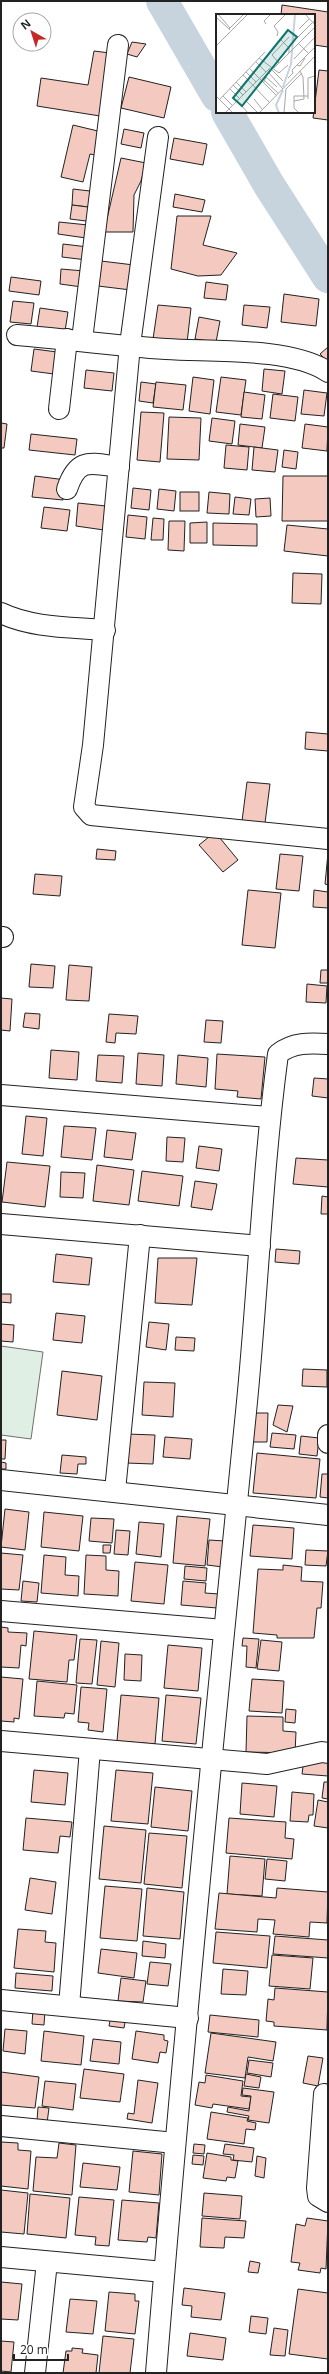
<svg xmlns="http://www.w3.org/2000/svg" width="329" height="2374" viewBox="0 0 329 2374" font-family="'Open Sans',sans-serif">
  <rect width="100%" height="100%" fill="#fff"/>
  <polygon fill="#e0efe3" stroke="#6f6f6f" points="1,1346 43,1352 31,1439 1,1435"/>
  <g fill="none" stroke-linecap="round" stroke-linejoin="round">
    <g stroke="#c7d3dd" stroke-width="32">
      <polyline points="162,1 217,96"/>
      <polyline points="227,112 269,185 328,277"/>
    </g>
  </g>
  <g fill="#f3c9c0" stroke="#222">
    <polygon points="282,5 328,12 328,47 314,45 314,15 281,15"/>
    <polygon points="132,42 146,44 137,57 127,54"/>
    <polygon points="94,51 110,53 100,116 37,106 41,78 88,85"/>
    <polygon points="319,70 328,71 328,120 313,118"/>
    <polygon points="129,77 171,87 164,118 121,108"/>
    <polygon points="73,125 106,133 100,156 90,154 83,182 61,177"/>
    <polygon points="124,129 144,133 141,148 121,144"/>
    <polygon points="174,138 207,144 203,165 170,159"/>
    <polygon points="121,158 146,163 141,181 134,195 133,232 104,232"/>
    <polygon points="73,189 98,192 96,208 72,205"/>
    <polygon points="175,194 205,200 202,212 173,207"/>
    <polygon points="72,205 96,208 94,222 70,219"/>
    <polygon points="177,216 211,216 203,245 237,253 221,275 198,276 171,269"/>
    <polygon points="59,222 88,225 86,238 58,234"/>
    <polygon points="63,244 88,247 87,260 62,257"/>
    <polygon points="101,261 134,265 131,290 98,286"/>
    <polygon points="61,269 84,271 82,287 60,284"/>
    <polygon points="11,277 41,281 39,295 9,291"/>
    <polygon points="206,282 228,285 226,300 204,298"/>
    <polygon points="284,294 319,299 316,326 281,322"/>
    <polygon points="13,301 34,303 31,324 10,322"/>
    <polygon points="158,305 191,308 187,343 153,339"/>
    <polygon points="244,305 270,307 267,328 242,325"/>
    <polygon points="40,308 68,312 65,331 37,327"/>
    <polygon points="199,317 220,321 216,342 195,339"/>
    <polygon points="328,347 328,362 320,354"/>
    <polygon points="34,349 57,352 54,374 31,371"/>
    <polygon points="264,369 285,371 282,394 262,391"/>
    <polygon points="86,370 114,373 112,391 84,388"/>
    <polygon points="193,377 214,380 210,414 189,411"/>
    <polygon points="221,377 246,380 241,415 216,412"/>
    <polygon points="141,382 156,384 153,403 139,401"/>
    <polygon points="156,382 186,385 183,410 153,407"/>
    <polygon points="304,390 327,393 324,416 301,414"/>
    <polygon points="244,392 265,395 262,419 241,417"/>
    <polygon points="273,394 298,397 295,421 270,418"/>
    <polygon points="141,412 164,413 160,462 137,460"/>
    <polygon points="169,417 201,418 199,460 167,459"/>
    <polygon points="212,418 235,421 232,444 209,441"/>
    <polygon points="1,423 7,424 4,448 1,448"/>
    <polygon points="240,424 265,427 262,448 238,445"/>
    <polygon points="305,424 328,427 327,451 302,448"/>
    <polygon points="31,434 77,439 75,455 29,450"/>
    <polygon points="226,445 249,447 247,470 224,468"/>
    <polygon points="254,447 278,450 275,472 252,470"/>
    <polygon points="284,450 298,452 296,469 282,467"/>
    <polygon points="35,476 66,480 63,500 32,497"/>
    <polygon points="283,476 328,476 328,521 282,521"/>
    <polygon points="133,488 151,490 149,510 131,508"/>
    <polygon points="159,489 176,491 174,511 157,509"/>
    <rect x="180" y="492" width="19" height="19"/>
    <polygon points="209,492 230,494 229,514 207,513"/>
    <polygon points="235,497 251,499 249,515 233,514"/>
    <polygon points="270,498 271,516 256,517 255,499"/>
    <polygon points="78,503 106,506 104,530 76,526"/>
    <polygon points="44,507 70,510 67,531 41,528"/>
    <polygon points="128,515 147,517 145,539 126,537"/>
    <polygon points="153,518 164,519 163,540 151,540"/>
    <polygon points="169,521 185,521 184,551 168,550"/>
    <polygon points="207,522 207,543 190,543 190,523"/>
    <polygon points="213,523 257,524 257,546 213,545"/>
    <polygon points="287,525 328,529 328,556 284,551"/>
    <polygon points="293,573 322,574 321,604 292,603"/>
    <polygon points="306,732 328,734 328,751 305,749"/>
    <polygon points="247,782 270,784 265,823 242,821"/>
    <polygon points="215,832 238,860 223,872 199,845"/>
    <polygon points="97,849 116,851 115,860 96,859"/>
    <polygon points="328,853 328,885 325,884"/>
    <polygon points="280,854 303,856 299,891 276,889"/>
    <polygon points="35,874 62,876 60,896 33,894"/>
    <polygon points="248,890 281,893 275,948 242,945"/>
    <polygon points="314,890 328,892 328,908 313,907"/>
    <polygon points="31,964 55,966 53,988 29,987"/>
    <polygon points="69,965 92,967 89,1001 66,1000"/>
    <polygon points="321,970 328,970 328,983 320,983"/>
    <polygon points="307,984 327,986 326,1003 306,1002"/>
    <polygon points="1,998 12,999 10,1031 1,1030"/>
    <polygon points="25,1013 40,1014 39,1029 23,1027"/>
    <polygon points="109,1014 138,1016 136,1034 116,1033 115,1043 106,1042"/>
    <polygon points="206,1020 223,1021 221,1043 204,1042"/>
    <polygon points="51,1050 79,1052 77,1080 49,1078"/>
    <polygon points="138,1053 164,1055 162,1086 136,1084"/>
    <polygon points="217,1054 265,1057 261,1099 237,1097 238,1091 215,1089"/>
    <polygon points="98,1055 124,1056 122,1083 96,1081"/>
    <polygon points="178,1055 208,1058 206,1087 176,1084"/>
    <polygon points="314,1078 328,1079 328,1098 312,1096"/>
    <polygon points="26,1116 47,1118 43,1156 22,1154"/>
    <polygon points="64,1126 96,1128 92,1160 61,1157"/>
    <polygon points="107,1130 136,1133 132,1160 104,1157"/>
    <polygon points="167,1137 185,1138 183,1162 166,1161"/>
    <polygon points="199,1146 222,1149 219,1171 196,1168"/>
    <polygon points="296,1158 328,1160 328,1187 293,1184"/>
    <polygon points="7,1162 50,1166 45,1207 2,1202"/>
    <polygon points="97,1165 134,1170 129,1205 93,1201"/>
    <polygon points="142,1171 183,1176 179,1206 138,1201"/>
    <polygon points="61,1172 85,1173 83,1198 60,1197"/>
    <polygon points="195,1181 217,1184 212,1210 191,1207"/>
    <polygon points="322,1196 328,1197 328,1214 321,1214"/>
    <polygon points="276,1249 300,1251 299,1264 275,1262"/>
    <polygon points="56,1254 92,1258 89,1285 53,1282"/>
    <polygon points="158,1258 197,1258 192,1305 155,1303"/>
    <polygon points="1,1294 11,1294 11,1303 1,1302"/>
    <polygon points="56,1313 85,1316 82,1343 53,1340"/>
    <polygon points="149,1322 169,1324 166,1350 146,1347"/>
    <polygon points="1,1324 14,1325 13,1342 1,1341"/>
    <polygon points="176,1337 195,1338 194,1351 175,1350"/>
    <polygon points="303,1369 327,1370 327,1387 302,1386"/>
    <polygon points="62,1371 102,1376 97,1420 57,1415"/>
    <polygon points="144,1382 175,1383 173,1417 142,1415"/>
    <polygon points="278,1405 293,1406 287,1432 273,1425"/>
    <polygon points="251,1413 268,1413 267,1442 250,1442"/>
    <polygon points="272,1433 296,1435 294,1449 270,1447"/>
    <polygon points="127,1434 155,1435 153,1464 126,1463"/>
    <polygon points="301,1436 319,1438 317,1456 299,1454"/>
    <polygon points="165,1437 192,1439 190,1459 163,1457"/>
    <polygon points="1,1440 6,1440 5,1459 1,1459"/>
    <polygon points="257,1453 320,1459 316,1498 253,1493"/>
    <polygon points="62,1455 86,1457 86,1464 78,1464 77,1474 60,1473"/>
    <polygon points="1,1462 6,1463 6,1469 1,1469"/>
    <polygon points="322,1474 328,1474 328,1498 320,1497"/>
    <polygon points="5,1509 29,1512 25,1550 1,1547"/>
    <polygon points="44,1512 83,1516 79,1551 41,1547"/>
    <polygon points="177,1516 210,1519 205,1566 173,1563"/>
    <polygon points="91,1518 114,1519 112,1543 89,1541"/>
    <polygon points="139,1522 164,1524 161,1557 136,1554"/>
    <polygon points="253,1525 294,1528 292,1559 250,1556"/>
    <polygon points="116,1530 130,1531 128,1555 114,1554"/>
    <polygon points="209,1540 225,1541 223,1567 207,1565"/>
    <polygon points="103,1545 111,1545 110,1553 103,1553"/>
    <polygon points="306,1550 328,1551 326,1566 305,1565"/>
    <polygon points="1,1553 23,1555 19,1590 1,1589"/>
    <polygon points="44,1555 66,1557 65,1575 79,1576 78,1596 41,1593"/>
    <polygon points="86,1555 106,1556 106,1570 119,1571 118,1596 84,1594"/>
    <polygon points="135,1562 168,1565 164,1604 131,1601"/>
    <polygon points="283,1565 302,1567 301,1581 323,1582 321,1608 317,1608 314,1638 277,1638 277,1635 253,1633 258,1569 283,1570"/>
    <polygon points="185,1566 207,1568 206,1581 184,1579"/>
    <polygon points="23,1581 39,1583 37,1602 21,1601"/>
    <polygon points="183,1581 206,1583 205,1593 219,1594 217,1608 181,1605"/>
    <polygon points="1,1627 8,1628 8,1632 27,1633 26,1646 21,1645 19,1668 1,1667"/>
    <polygon points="34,1631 77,1635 74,1660 69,1660 67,1682 29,1679"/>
    <polygon points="243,1638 259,1639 256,1668 246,1667 247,1646 242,1646"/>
    <polygon points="80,1639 97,1640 92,1684 76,1683"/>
    <polygon points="261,1640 282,1642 279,1671 257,1669"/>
    <polygon points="101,1641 119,1643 115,1687 97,1685"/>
    <polygon points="168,1645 202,1648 198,1691 164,1688"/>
    <polygon points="125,1654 142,1655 141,1681 124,1680"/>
    <polygon points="1,1677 23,1679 19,1719 14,1718 14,1722 1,1721"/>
    <polygon points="252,1679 284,1681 282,1713 249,1711"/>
    <polygon points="37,1681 77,1685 74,1714 65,1713 64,1718 34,1716"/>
    <polygon points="81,1687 107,1689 103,1732 88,1730 89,1723 78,1722"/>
    <polygon points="121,1695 159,1698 155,1744 117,1741"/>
    <polygon points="166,1695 201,1698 196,1744 162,1741"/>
    <polygon points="286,1709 296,1710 295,1723 285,1722"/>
    <polygon points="247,1716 283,1717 283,1731 296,1732 295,1753 246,1752"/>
    <polygon points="304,1759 328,1761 328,1776 302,1774"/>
    <polygon points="34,1770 68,1773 65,1805 31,1802"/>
    <polygon points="116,1770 153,1773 148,1824 111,1821"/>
    <polygon points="324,1782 328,1782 328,1799 322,1798"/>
    <polygon points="242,1783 277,1786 274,1817 240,1814"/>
    <polygon points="155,1787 192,1791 188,1831 151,1827"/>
    <polygon points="292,1792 314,1794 313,1815 309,1815 308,1822 290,1821"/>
    <polygon points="318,1800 328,1802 328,1828 314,1826"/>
    <polygon points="26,1818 72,1822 70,1837 60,1836 58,1853 23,1850"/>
    <polygon points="229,1818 286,1822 285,1838 294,1839 292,1859 226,1853"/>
    <polygon points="104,1826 146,1830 141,1883 99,1879"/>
    <polygon points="149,1833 187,1836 182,1888 144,1884"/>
    <polygon points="230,1856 265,1859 262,1896 227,1894"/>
    <polygon points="267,1859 287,1861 285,1881 265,1879"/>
    <polygon points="30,1878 56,1882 52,1914 25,1910"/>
    <polygon points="105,1886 142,1889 137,1941 100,1938"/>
    <polygon points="147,1888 184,1892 180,1939 143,1936"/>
    <polygon points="277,1888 328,1892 327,1923 310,1922 309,1937 273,1934 275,1920 258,1919 257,1932 215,1929 219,1893 276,1898"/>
    <polygon points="18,1929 46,1931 45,1942 56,1943 54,1972 14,1968"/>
    <polygon points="216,1932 270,1936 267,1968 213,1963"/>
    <polygon points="275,1936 328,1940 328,1958 273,1954"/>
    <polygon points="143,1941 166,1944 165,1958 142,1956"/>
    <polygon points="101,1949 137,1953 134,1978 98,1973"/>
    <polygon points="272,1955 313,1958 310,1989 269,1986"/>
    <polygon points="150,1962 171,1964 168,1986 147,1984"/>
    <polygon points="223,1969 248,1971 246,1995 221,1994"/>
    <polygon points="16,1973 53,1976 52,1991 15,1988"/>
    <polygon points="121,1978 146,1981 143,2002 118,2001"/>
    <polygon points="275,1988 328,1992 327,2030 274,2026 274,2022 266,2021 268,1999 274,2000"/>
    <polygon points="33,2010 45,2011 44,2025 32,2024"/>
    <polygon points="111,2015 126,2017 124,2028 109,2026"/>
    <polygon points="210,2015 259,2020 258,2037 208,2032"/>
    <polygon points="5,2029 27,2031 25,2054 3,2051"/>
    <polygon points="44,2031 84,2036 81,2065 41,2061"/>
    <polygon points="136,2031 164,2035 164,2040 168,2041 166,2053 160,2052 158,2063 132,2059"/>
    <polygon points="211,2033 276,2042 273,2061 248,2057 245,2078 205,2073"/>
    <polygon points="93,2039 121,2042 119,2064 90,2061"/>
    <polygon points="308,2056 323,2058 318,2086 303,2083"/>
    <polygon points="249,2060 273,2063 271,2077 247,2073"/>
    <polygon points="84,2069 124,2074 120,2102 80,2098"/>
    <polygon points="1,2072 39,2077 35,2108 1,2105"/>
    <polygon points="246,2074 261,2077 259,2088 244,2086"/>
    <polygon points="206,2075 243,2081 241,2096 251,2097 249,2109 213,2104 212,2108 195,2105 199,2082 205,2083"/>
    <polygon points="138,2080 158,2083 152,2123 127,2119 128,2113 134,2114"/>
    <polygon points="45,2081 76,2084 73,2110 42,2106"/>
    <polygon points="243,2088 274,2092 269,2123 248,2120 249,2116 227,2112 228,2107 249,2111 251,2096 242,2095"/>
    <polygon points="38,2107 49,2108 47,2123 37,2121"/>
    <polygon points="211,2112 248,2118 247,2121 256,2123 255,2130 246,2129 244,2144 207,2139"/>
    <polygon points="1,2142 18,2143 18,2150 31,2151 28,2189 1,2186"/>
    <polygon points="59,2143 76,2145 72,2195 33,2191 36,2157 57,2158"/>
    <polygon points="194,2144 205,2145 204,2154 193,2153"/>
    <polygon points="225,2144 254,2148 252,2162 233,2160 234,2155 223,2154"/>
    <polygon points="133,2151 162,2154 159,2195 129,2192"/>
    <polygon points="207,2153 231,2157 231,2160 238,2161 235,2178 227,2177 226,2181 203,2178"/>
    <polygon points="193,2155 204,2156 203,2165 192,2164"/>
    <polygon points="257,2156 266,2158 264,2178 255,2176"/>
    <polygon points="83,2163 120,2167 117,2190 80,2187"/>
    <polygon points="1,2190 28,2193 24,2234 1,2232"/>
    <polygon points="204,2193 242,2196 240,2219 202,2216"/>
    <polygon points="30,2194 70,2198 66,2238 27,2234"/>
    <polygon points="79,2197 114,2200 109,2246 95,2245 96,2237 75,2235"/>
    <polygon points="122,2200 159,2203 156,2238 148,2237 147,2242 118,2240"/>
    <polygon points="202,2218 246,2221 244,2238 225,2237 224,2248 200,2247"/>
    <polygon points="307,2218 328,2221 326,2269 321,2268 320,2273 298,2270 300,2263 291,2262 296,2224 305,2226"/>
    <polygon points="250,2261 260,2263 258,2273 248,2272"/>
    <polygon points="1,2282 22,2284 18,2320 1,2319"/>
    <polygon points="184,2288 225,2293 221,2320 191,2317 192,2306 182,2305"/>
    <polygon points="298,2289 328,2293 328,2359 289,2354"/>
    <polygon points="109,2292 135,2294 135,2301 139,2301 135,2334 105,2331"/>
    <polygon points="70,2299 97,2301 93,2334 66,2332"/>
    <polygon points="251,2316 268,2318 266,2334 249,2332"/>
    <polygon points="274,2328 288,2330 285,2356 270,2355"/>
    <polygon points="190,2333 226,2338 223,2360 187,2356"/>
    <polygon points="103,2336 134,2339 130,2373 99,2373"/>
    <polygon points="1,2341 14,2342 11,2372 1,2371"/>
    <polygon points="72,2348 83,2349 82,2353 98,2355 96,2373 63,2373 66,2351 72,2351"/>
  </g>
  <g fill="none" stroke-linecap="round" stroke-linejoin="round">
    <g stroke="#222" stroke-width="22">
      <g id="minor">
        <polyline points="158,137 130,345 93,745 84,807 91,815 328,839"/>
        <path d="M17,335C67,339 116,346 166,349C211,352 291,347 328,372"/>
        <polyline points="82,340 118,45"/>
        <polyline points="59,409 67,339"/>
        <path d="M67,489C78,457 90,463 119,467"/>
        <path d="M1,613C32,628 71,627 105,630"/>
        <polyline points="1,937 3,937"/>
        <polyline points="1,1095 269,1117"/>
        <polyline points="1,1224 260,1246"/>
        <polyline points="328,1435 328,1443"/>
        <polyline points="1,1480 328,1515"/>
        <polyline points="115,1491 140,1235"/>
        <polyline points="1,1611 224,1630"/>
        <polyline points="1,1741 267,1764 322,1752 328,1753"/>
        <polyline points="1,2000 188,2018"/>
        <polyline points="69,2006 90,1749"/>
        <polyline points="324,2094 317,2188 318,2196 328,2202"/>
        <polyline points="1,2126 175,2143"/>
        <polyline points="1,2257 164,2272"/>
        <polyline points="35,2373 47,2262"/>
        <path d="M156,2373C182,2052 214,1732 246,1412C258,1293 262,1173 278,1054C293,1042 310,1043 328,1044"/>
      </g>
    </g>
    <use href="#minor" stroke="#fff" stroke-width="20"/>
  </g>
  <g transform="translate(216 14)">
    <rect width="99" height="99" fill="#fff"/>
    <path fill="none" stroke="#c7d3dd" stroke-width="2" d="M67,73L75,50L79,0M63,99L60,91L67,76"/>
    <path fill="none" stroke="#a7a7a7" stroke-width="1" d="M2,0L14,14M89,0L99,11M0,3L14,16M50,10L48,7L55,0M13,15L28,0M83,15L93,5M61,22L62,18L58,12L70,0M81,24L99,6M65,26L73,34V39M83,30L93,40M0,32L32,0M43,44L63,59L72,51M78,45L99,23M40,48L50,58M63,49L56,41L73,23M81,51L84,52L89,44M58,54L99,13M34,55L60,81M56,56L67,67M30,58L40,68M53,59L67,75M27,61L53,88M72,64L77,59L76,56L99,33M49,67L62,79M20,68L30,78M48,68L50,63L61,73M17,71L27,81M14,75L24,85M0,82L17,99M7,82L17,92M33,83L30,87L42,99M4,85L49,38M38,85L46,95M92,85V64L99,62M78,87V82H92M24,90L32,99M9,99L54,54M43,99L99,42M68,99L70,75L86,59M83,99L78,94V87L88,85L87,63L84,57"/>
    <path fill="#0f766e" fill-opacity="0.15" stroke="#0f766e" stroke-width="2" d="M72,16L81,23L26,92L17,84Z"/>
    <rect width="99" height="99" fill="none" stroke="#222" stroke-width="2"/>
  </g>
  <rect width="329" height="2374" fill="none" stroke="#222222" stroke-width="4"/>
  <g transform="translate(32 32) rotate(321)"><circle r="19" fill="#ffffff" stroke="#a7a7a7"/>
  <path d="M0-3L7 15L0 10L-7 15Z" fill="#c62828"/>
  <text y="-6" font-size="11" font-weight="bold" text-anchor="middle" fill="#222222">N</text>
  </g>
  <path d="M14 2354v6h54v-6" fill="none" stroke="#222222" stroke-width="2"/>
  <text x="20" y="2354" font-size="12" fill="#222222" stroke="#ffffff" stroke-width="3" paint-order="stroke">20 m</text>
</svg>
